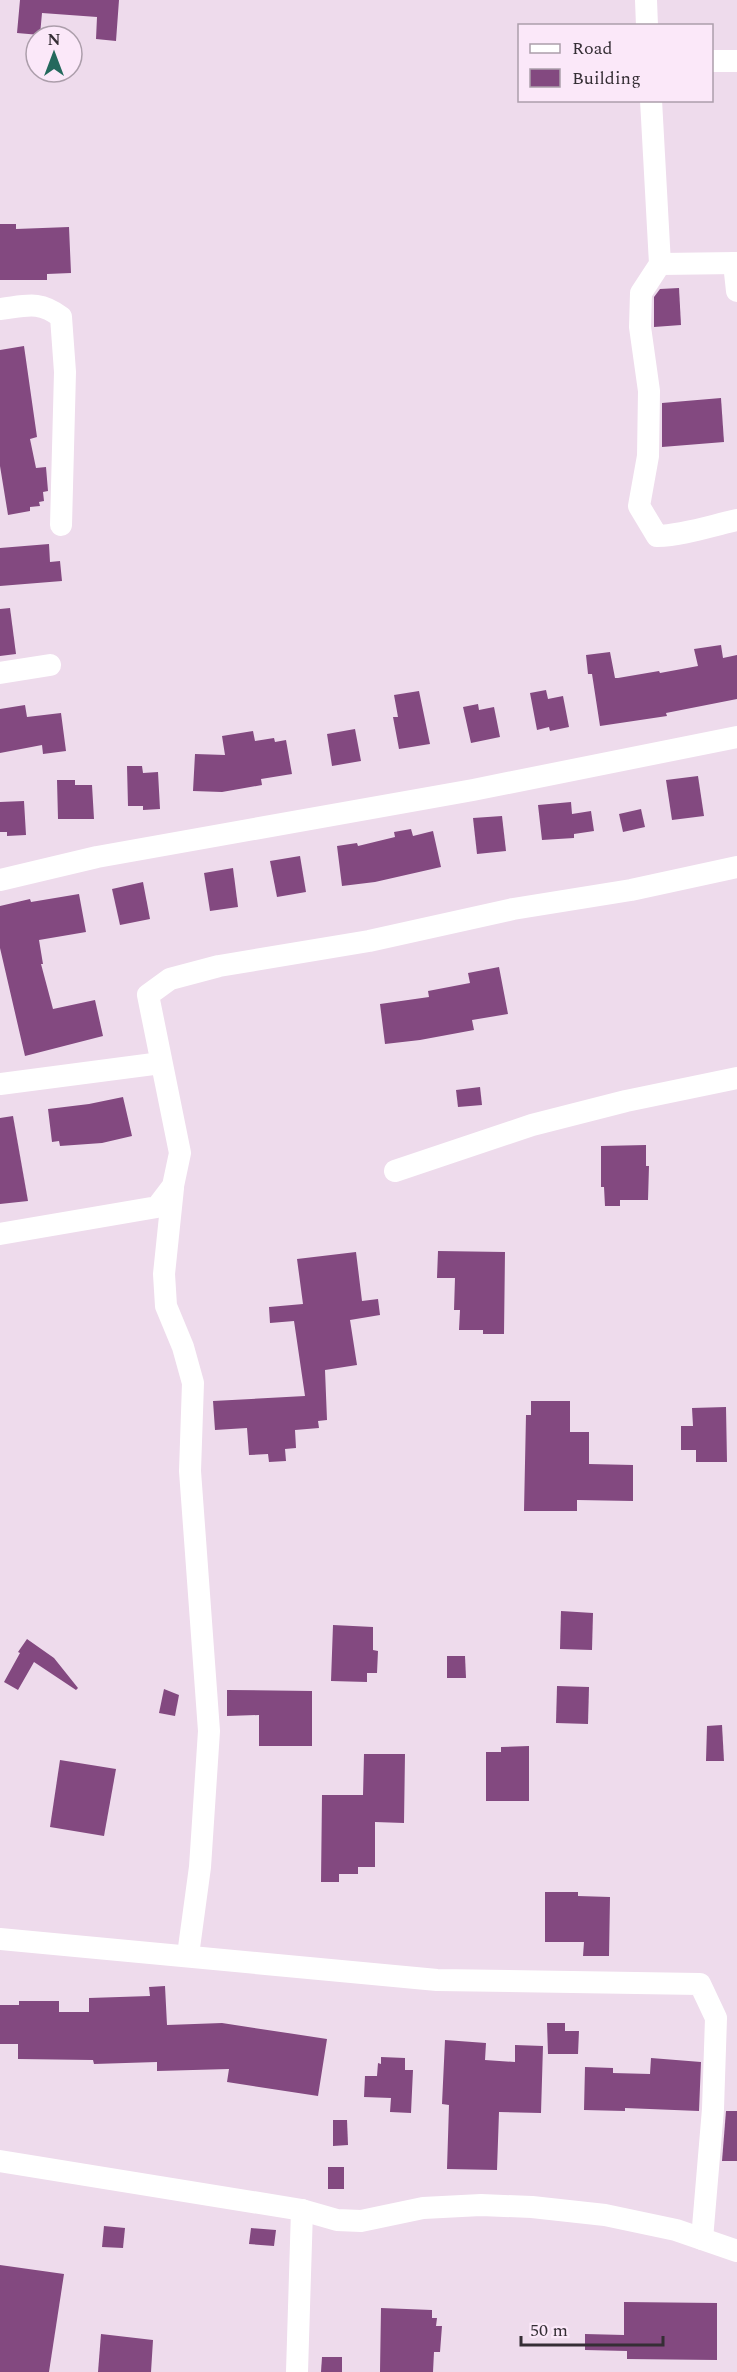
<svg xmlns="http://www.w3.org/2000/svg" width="737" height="2372" viewBox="0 0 737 2372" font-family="Spectral,serif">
  <rect width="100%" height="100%" fill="#eedbec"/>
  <g fill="#834980">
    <polygon points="20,0 119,0 116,41 96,39 97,17 42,13 40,35 17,33"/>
    <polygon points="0,224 16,224 16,229 69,227 71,273 47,274 47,280 0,280"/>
    <polygon points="679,288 681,325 654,327 654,297 660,289"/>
    <polygon points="24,346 37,437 30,439 36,468 46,467 48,491 43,492 44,501 39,502 40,506 30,507 30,511 8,515 0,466 0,350"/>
    <polygon points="721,398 724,442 662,447 662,403"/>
    <polygon points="49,544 50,562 60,561 62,581 0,586 0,548"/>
    <polygon points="10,608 16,654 0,656 0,609"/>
    <polygon points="721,645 723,658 737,655 737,699 666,713 667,716 600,726 592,674 588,674 586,655 610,652 615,678 618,678 659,671 660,673 698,666 694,649"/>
    <polygon points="546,690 548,699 563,696 569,727 550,731 549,727 537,730 530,693"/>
    <polygon points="419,691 430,744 399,749 393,717 398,717 394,695"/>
    <polygon points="478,704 479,710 494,707 500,737 471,743 463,707"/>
    <polygon points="25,705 27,717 61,713 66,751 43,754 42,745 0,753 0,709"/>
    <polygon points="355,729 361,761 332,766 327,734"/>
    <polygon points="253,731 255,741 274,738 275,742 286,740 292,774 261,779 262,785 222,792 193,791 195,754 225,755 222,736"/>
    <polygon points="127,766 142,766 143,773 158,772 160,809 143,810 143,806 128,806"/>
    <polygon points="698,776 704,816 672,820 666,780"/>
    <polygon points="57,780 75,780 75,785 92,785 94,819 58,819"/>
    <polygon points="24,801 26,835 7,836 7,832 0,832 0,802"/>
    <polygon points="571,802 572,814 591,811 594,831 574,834 574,838 542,840 538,805"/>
    <polygon points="641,809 645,827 623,832 619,814"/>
    <polygon points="502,816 506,851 477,854 473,818"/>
    <polygon points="411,829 413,836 433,831 441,867 375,882 342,886 337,846 357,843 358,846 395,837 394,832"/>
    <polygon points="300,856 306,892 277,897 270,861"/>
    <polygon points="233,868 238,907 210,911 204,873"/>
    <polygon points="143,882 150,919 120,925 112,889"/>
    <polygon points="79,894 86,932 39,940 43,964 41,964 53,1009 95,1000 103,1036 25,1056 0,948 0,906 30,899 31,902"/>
    <polygon points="499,967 508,1014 472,1020 474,1030 420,1040 385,1044 380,1004 429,997 428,991 470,983 468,973"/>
    <polygon points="480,1087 482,1105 458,1107 456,1090"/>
    <polygon points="123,1097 132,1136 102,1143 60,1146 59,1141 52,1142 48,1109 89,1104"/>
    <polygon points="13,1116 28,1201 0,1204 0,1118"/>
    <polygon points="646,1145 646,1166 649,1166 648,1200 620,1200 620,1206 605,1206 604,1187 601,1187 601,1146"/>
    <polygon points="438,1251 505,1252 504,1334 483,1334 483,1330 459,1330 460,1310 454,1310 455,1278 437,1278"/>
    <polygon points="356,1252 362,1301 378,1299 380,1315 350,1320 357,1365 325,1370 327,1420 318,1421 319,1428 295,1430 296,1448 285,1449 286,1461 269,1462 268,1454 249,1455 247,1428 215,1430 213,1401 305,1396 294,1321 270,1323 269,1307 303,1304 297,1259"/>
    <polygon points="531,1401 570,1401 570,1432 589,1432 589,1464 633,1465 633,1501 577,1500 577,1511 524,1511 526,1415 531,1415"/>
    <polygon points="726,1407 727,1462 696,1462 696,1450 681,1450 681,1426 693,1426 692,1408"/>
    <polygon points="561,1611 593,1613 592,1650 560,1649"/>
    <polygon points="333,1625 373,1627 373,1650 378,1651 377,1673 367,1673 367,1682 331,1681"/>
    <polygon points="27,1639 54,1658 78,1688 76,1690 34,1662 18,1690 4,1682 20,1653 18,1652"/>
    <polygon points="447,1656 465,1656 466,1678 447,1678"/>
    <polygon points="557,1686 589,1687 588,1724 556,1723"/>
    <polygon points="164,1689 179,1695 175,1716 159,1713"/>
    <polygon points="227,1690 312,1691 312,1746 259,1746 259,1715 227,1716"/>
    <polygon points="722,1725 724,1761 706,1761 707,1726"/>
    <polygon points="529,1746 529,1801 486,1801 486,1752 501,1752 501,1747"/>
    <polygon points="364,1754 405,1754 404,1823 375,1822 375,1867 358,1867 358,1874 339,1874 339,1882 321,1882 322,1795 363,1795"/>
    <polygon points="60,1760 116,1769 104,1836 50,1827"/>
    <polygon points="545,1892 578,1892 578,1896 610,1897 609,1956 583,1956 584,1942 545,1942"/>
    <polygon points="165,1986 167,2025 222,2023 327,2039 318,2096 227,2082 229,2069 157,2071 157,2062 94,2064 93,2060 18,2059 18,2044 0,2044 0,2005 19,2005 19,2001 59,2001 59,2012 89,2012 89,1998 150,1996 149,1987"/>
    <polygon points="547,2023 565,2023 565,2031 579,2031 578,2054 548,2054"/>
    <polygon points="445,2040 486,2043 485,2060 515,2062 515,2045 543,2046 541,2113 499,2112 497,2170 447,2169 449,2105 442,2104"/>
    <polygon points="381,2057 405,2058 405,2070 413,2070 411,2113 390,2112 391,2098 364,2097 365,2076 377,2076 378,2063 381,2064"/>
    <polygon points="651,2058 701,2062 699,2111 625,2108 625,2111 584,2110 585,2067 613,2068 613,2073 650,2074"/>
    <polygon points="726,2111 737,2111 737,2161 722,2161"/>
    <polygon points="333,2120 347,2120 348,2145 333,2146"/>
    <rect x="328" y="2167" width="16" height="22"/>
    <polygon points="104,2226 125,2228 123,2248 102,2247"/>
    <polygon points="251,2228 276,2230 274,2246 249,2244"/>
    <polygon points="0,2265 64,2274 49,2372 0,2372"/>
    <polygon points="624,2302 717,2303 717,2360 627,2359 627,2351 585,2350 585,2334 624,2335"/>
    <polygon points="381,2308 432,2310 432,2318 437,2318 436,2326 442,2326 440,2352 434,2352 433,2372 380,2372"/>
    <polygon points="101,2334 153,2340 151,2372 98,2372"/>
    <polygon points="322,2357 342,2357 342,2372 321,2372"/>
  </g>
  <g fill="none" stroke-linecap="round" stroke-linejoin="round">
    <g stroke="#fff" stroke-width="22">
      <polyline points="646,0 647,26"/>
      <polyline points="712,61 737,61"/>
      <path d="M651,100L660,264L641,293L640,327L649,391L648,456L639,506L657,536C684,535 710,526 737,520"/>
      <polyline points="734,263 737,291"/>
      <polyline points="660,264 737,263"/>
      <path d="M0,309C26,306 39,300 61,317L65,372L61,525"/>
      <polyline points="0,673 50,665"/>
      <polyline points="0,880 97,857 473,790 737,737"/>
      <polyline points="0,1084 161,1063"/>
      <polyline points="395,1171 532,1125 626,1101 737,1078"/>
      <polyline points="173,1188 164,1274 166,1306 183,1347 193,1383 190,1471 209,1731 200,1867 188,1955"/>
      <polyline points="0,1234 157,1207 173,1186 180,1153 148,995 170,979 219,966 369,941 513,909 631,890 737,867"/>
      <polyline points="0,1939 437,1980 700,1984 716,2018 713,2109 702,2239"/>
      <polyline points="0,2161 302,2210 337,2220 361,2221 423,2208 481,2205 532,2207 605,2215 676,2230 737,2251"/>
      <polyline points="297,2372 302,2210"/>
    </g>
  </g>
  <rect x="518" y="24" width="195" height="78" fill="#fbe8f9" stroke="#ac9eab" stroke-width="1.5"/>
  <rect x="530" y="44" width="30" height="9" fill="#ffffff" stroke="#ac9eab" stroke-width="1.5"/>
  <text x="572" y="54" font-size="18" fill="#352e35">Road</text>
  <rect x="530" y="69" width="30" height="18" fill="#834980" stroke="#ac9eab" stroke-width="1.5"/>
  <text x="572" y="84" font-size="18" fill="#352e35">Building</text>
  <g transform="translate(54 54)"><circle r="28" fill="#fbe8f9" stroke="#ac9eab" stroke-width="1.5"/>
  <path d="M0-4.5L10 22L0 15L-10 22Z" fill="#24695d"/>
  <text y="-9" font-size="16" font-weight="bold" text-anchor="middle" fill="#352e35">N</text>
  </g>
  <path d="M521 2336v9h142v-9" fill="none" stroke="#352e35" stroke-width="3"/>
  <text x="530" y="2336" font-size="18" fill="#352e35" stroke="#fbe8f9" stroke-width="4.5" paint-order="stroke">50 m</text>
</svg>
